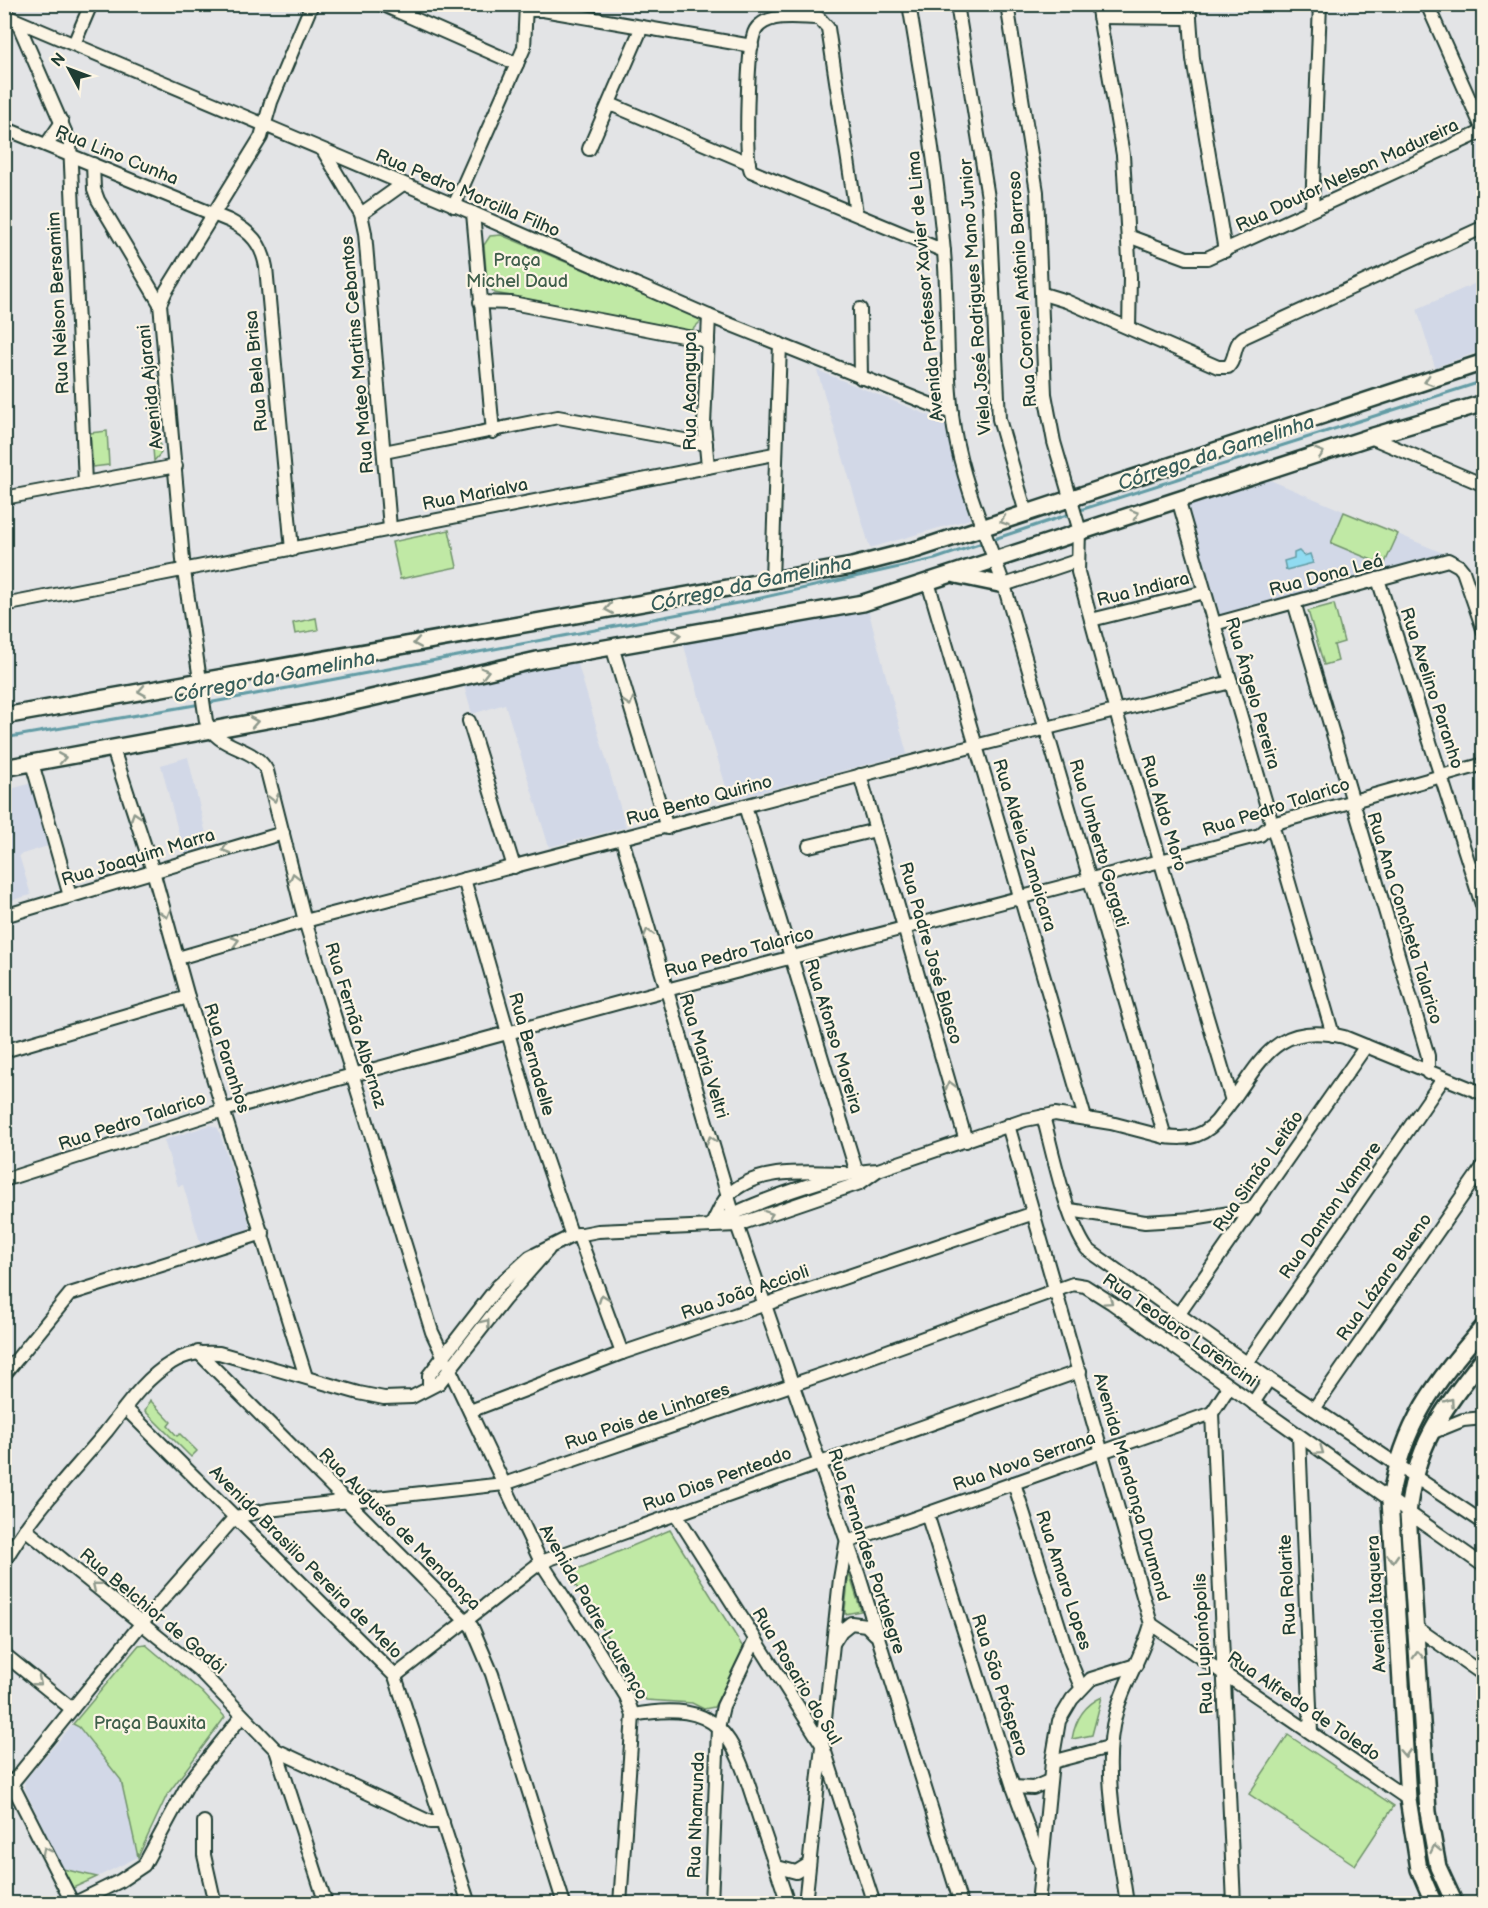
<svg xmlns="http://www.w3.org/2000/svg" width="1488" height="1908" viewBox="0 0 1488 1908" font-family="'Balsamiq Sans',sans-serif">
  <rect width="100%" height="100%" fill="#e3e4e6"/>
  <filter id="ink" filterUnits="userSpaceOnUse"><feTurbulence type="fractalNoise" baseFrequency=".0167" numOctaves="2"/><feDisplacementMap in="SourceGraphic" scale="12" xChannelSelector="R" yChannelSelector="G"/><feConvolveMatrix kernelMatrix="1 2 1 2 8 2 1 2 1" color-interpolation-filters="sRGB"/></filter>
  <g filter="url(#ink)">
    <g fill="#d2d8e7">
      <polygon points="1483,280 1483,350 1435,367 1417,309"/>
      <polygon points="817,370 945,422 970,519 870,548"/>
      <polygon points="1270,480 1445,554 1220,615 1187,507"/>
      <polygon points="868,609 907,754 730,800 683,643"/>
      <polygon points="577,661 626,827 549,847 505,704 472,714 464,686"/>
      <polygon points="188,757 209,847 184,854 161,765"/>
      <polygon points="4,777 7,777 11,789 32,783 51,845 19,855 31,895 12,900 5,874"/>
      <polygon points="210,1125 218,1128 250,1225 248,1230 201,1245 183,1185 178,1186 164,1140"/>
      <polygon points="73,1724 78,1727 121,1780 138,1857 97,1877 63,1869 24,1787 25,1780"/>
    </g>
    <g fill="#c0e9a5" stroke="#70936c" stroke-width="1.5">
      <polygon points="501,235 697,317 701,321 691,331 495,293 487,285 484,245 490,236"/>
      <polygon points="157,422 161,453 154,461 151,423"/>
      <polygon points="107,431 109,465 93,467 90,433"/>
      <polygon points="1344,512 1398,534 1384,565 1331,543"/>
      <polygon points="449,530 457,567 400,579 392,542"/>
      <polygon points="1334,604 1344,642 1334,645 1338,661 1324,665 1308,611"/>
      <polygon points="316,618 318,630 295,634 293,623"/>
      <polygon points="150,1400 171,1422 168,1426 177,1436 180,1434 197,1451 191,1457 145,1411"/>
      <polygon points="670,1530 744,1649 714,1707 704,1709 692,1703 646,1700 568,1573"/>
      <polygon points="849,1573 861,1611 845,1614 845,1610"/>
      <polygon points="145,1644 202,1692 225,1717 167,1795 138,1857 121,1780 79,1727 73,1724 139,1645"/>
      <path d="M1102,1697L1092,1735L1072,1739C1075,1721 1084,1705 1102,1697Z"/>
      <polygon points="1288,1735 1394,1806 1355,1865 1249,1794"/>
      <polygon points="63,1869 97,1877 73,1888"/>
    </g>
    <polygon fill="#90dbf1" stroke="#639ca5" stroke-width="1.5" points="1299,551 1304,556 1310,554 1313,563 1286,570 1284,561 1294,558 1294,553"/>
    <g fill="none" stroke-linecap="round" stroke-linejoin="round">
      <g stroke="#639ca5" stroke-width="3">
        <polyline points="1077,511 1484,381"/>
        <polyline points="991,540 1070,514"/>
        <polyline points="208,703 743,602 935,559 985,542"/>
        <polyline points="4,738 201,704"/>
      </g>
      <g stroke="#1f3d34" stroke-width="16">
        <g id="minor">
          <path d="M312,4L271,102L261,137L166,291L160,304L184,571L206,721C218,751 254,745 267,771L305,921L432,1332L541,1562L599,1652L626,1696L633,1715L620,1904"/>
          <polyline points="381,4 517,64"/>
          <path d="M909,4C923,87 937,169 944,252C949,311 945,370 954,429C963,483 985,533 1004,585L1165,1137"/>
          <polyline points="957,4 989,204 999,419 1026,513"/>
          <polyline points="1007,4 1037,192 1045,394 1054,442 1079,528 1078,572 1116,712 1232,1101"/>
          <polyline points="1097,4 1123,155 1130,277 1129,328"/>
          <polyline points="1189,4 1193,59 1225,251"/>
          <polyline points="1427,4 1484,132"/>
          <polyline points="526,10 543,10 752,46"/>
          <polyline points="4,15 473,213 709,316 952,413"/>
          <polyline points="1099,17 1188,18"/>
          <polyline points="17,21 70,143 85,483"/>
          <polyline points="74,44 91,4"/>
          <polyline points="610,104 749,163"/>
          <path d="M4,128L230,221C251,232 262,244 266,267L292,550"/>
          <polyline points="46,145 62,122"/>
          <polyline points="589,149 641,29"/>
          <polyline points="324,152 361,214 365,233 390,528"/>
          <polyline points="93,164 94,189 98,200 160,304"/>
          <polyline points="454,206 524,48 526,4"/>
          <polyline points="1312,209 1320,4"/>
          <polyline points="473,213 493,432"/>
          <path d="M856,213L828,28L819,18C801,18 774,13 760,25C756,28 754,32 753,37C748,55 744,157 751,171L944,251"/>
          <polyline points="361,214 403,184"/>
          <polyline points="1128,236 1187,258 1207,258 1484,131"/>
          <path d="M1043,294L1066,301L1218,367H1228C1237,358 1232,345 1244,337L1484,227"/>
          <polyline points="480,302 512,303 708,341"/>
          <polyline points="860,309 861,378"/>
          <polyline points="1370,437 1484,485"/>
          <polyline points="384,452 558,417 706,444"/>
          <polyline points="708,467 704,424 709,316"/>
          <polyline points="4,498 176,466"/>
          <polyline points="1178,499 1333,1035"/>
          <polyline points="1378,579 1484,911"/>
          <polyline points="772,580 780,344"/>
          <polyline points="928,582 1085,1118"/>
          <polyline points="1004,585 1076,561"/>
          <polyline points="1294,602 1428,1056 1428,1073"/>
          <polyline points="4,605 774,454"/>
          <polyline points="1091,620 1205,592"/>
          <polyline points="1214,624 1448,560 1459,566 1463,571 1484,632"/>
          <polyline points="612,646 667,828"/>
          <polyline points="469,721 514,867"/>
          <polyline points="113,749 153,871 188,997 306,1377"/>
          <polyline points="32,763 70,896"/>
          <polyline points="860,775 966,1141"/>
          <polyline points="745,806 857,1173"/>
          <polyline points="622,839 733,1213 859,1576 961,1904"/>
          <polyline points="809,846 876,830"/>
          <polyline points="464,879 537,1134 572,1236"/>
          <polyline points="4,916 283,833"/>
          <polyline points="178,958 305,921 927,758 1231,682"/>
          <polyline points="4,1051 188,997"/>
          <path d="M1043,1116C1053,1153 1066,1219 1087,1249L1269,1379L1484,1523"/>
          <path d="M1008,1125L1151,1624C1143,1655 1124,1682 1116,1713C1100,1769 1119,1845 1127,1904"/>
          <polyline points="4,1180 224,1110 651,994 1260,835 1272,824 1484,764"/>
          <polyline points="1070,1210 1145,1222 1193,1219 1254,1209"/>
          <path d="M712,1224C717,1215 721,1203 728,1196C755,1167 808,1172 844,1173"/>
          <path d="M712,1225C746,1205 839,1171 878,1170L1025,1120L1055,1114L1111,1123L1165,1137C1176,1138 1187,1139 1197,1135C1208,1131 1216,1123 1222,1114C1259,1069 1270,1019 1344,1037L1484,1094"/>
          <polyline points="578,1234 622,1353"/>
          <polyline points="1178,1315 1366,1046"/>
          <polyline points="198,1352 472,1627 492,1674 564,1904"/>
          <polyline points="1247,1363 1443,1079"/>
          <polyline points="4,1375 70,1294 263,1233"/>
          <polyline points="429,1387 429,1375 498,1286 530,1257 572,1236 598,1231 737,1225 860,1183 878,1170"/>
          <polyline points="1229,1387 1212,1413 1234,1904"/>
          <polyline points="1253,1403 1269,1379"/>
          <polyline points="125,1408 395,1676 469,1904"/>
          <polyline points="1314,1409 1484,1165"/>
          <polyline points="470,1411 622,1353 1034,1213"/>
          <polyline points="1431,1433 1463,1420 1484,1418"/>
          <polyline points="1299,1436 1311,1732"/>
          <polyline points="1014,1483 1070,1661 1081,1687"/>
          <polyline points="676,1514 823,1746 874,1904"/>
          <polyline points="927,1514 1013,1787 1042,1866"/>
          <polyline points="25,1529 199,1670 276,1750 430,1822 443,1822"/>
          <polyline points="847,1542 1212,1413"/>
          <path d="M4,1562C31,1514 71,1474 106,1432C125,1408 144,1379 171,1363C187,1353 201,1352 219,1353L359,1393L384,1398L412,1397L439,1383L504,1300L548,1250"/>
          <polyline points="1151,1624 1408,1799"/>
          <polyline points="1417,1628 1484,1675"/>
          <polyline points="834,1642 841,1631 851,1623 866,1625 875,1634"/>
          <polyline points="4,1654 72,1709"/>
          <polyline points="395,1676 541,1562 1080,1371"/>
          <path d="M633,1715C720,1699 733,1734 756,1808C766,1840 778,1872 788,1904"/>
          <polyline points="276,1750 326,1904"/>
          <polyline points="1052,1762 1109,1747"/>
          <polyline points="4,1778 12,1784 73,1904 120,1881 144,1865 189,1782 242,1716"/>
          <polyline points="1013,1787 1033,1788 1049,1781"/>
          <polyline points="4,1793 141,1624 235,1517 268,1510 504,1484 829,1372 1073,1284 1085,1286 1112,1303 1484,1566"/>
          <polyline points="204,1822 204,1855 215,1904"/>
          <polyline points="777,1867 796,1872 809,1864"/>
          <polyline points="711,1904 718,1728 723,1706 755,1640"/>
          <polyline points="805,1904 840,1579 846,1544"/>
          <polyline points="1038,1904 1052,1762 1059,1721 1072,1699 1091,1679 1136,1665"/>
        </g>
      </g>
      <g stroke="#1f3d34" stroke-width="20">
        <g id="major">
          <polyline points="956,575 1004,585"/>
          <polyline points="4,716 852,566 918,549 1484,362"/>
          <polyline points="4,768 310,712 537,660 863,603 1370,437 1484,403"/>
          <path d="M1434,1904L1419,1869L1408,1799L1390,1500C1403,1423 1434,1384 1484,1326"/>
          <path d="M1455,1904L1438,1867L1428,1812L1408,1514C1415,1444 1443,1410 1484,1357"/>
        </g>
      </g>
      <use href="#minor" stroke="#fcf5e5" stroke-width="12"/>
      <use href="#major" stroke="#fcf5e5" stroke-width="15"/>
    </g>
    <defs><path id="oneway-chevron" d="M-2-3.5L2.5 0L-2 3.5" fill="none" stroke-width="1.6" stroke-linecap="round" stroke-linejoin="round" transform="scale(1.5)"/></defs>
    <g stroke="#8e998c">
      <use href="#oneway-chevron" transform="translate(1428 381) rotate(162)"/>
      <use href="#oneway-chevron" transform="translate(1320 453) rotate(-18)"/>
      <use href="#oneway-chevron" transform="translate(1135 514) rotate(-18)"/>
      <use href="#oneway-chevron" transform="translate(1004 521) rotate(161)"/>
      <use href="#oneway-chevron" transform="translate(609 609) rotate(170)"/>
      <use href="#oneway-chevron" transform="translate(677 635) rotate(-10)"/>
      <use href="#oneway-chevron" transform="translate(417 643) rotate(170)"/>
      <use href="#oneway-chevron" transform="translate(485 672) rotate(-14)"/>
      <use href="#oneway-chevron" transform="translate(142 691) rotate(170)"/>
      <use href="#oneway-chevron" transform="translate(629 702) rotate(73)"/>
      <use href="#oneway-chevron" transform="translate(254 722) rotate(-10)"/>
      <use href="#oneway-chevron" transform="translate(62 758) rotate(-10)"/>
      <use href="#oneway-chevron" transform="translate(274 798) rotate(76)"/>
      <use href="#oneway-chevron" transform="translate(135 816) rotate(-108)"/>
      <use href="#oneway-chevron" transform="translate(226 849) rotate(164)"/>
      <use href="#oneway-chevron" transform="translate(294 877) rotate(-104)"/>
      <use href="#oneway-chevron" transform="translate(166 914) rotate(74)"/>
      <use href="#oneway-chevron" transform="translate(648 933) rotate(-106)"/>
      <use href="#oneway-chevron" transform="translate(235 941) rotate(-16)"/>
      <use href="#oneway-chevron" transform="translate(950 1085) rotate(-106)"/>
      <use href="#oneway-chevron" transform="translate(711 1140) rotate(-108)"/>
      <use href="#oneway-chevron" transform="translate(769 1215) rotate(-19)"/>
      <use href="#oneway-chevron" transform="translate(603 1298) rotate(-110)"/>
      <use href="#oneway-chevron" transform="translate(1109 1301) rotate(35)"/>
      <use href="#oneway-chevron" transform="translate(486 1323) rotate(-52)"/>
      <use href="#oneway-chevron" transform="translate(1450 1402) rotate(-55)"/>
      <use href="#oneway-chevron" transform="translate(1320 1451) rotate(35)"/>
      <use href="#oneway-chevron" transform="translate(1393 1558) rotate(87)"/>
      <use href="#oneway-chevron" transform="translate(96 1586) rotate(-140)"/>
      <use href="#oneway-chevron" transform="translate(1418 1655) rotate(-93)"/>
      <use href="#oneway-chevron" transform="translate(38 1682) rotate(39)"/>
      <use href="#oneway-chevron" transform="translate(1405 1753) rotate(87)"/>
      <use href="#oneway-chevron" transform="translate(1435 1849) rotate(-102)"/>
      <use href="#oneway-chevron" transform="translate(46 1851) rotate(-117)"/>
    </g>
  </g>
  <g text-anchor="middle" stroke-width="4.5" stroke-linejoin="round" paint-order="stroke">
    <g font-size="18" fill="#1f3d34" stroke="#fcf5e5">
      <text transform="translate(117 155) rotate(22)" y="6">Rua Lino Cunha</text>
      <text transform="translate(1347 175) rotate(-25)" y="6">Rua Doutor Nelson Madureira</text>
      <text transform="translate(468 193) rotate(23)" y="6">Rua Pedro Morcilla Filho</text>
      <text transform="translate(925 286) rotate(-95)" y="6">Avenida Professor Xavier de Lima</text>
      <text transform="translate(1022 289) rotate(-94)" y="6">Rua Coronel Antônio Barroso</text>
      <text transform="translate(975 297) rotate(-94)" y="6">Viela José Rodrigues Mano Junior</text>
      <text transform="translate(58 303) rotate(-93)" y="6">Rua Nélson Bersamim</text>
      <text transform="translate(357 355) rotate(-95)" y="6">Rua Mateo Martins Cebantos</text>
      <text transform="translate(256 371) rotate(-95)" y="6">Rua Bela Brisa</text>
      <text transform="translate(150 387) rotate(-96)" y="6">Avenida Ajarani</text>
      <text transform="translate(690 391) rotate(-90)" y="6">Rua Acangupa</text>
      <text transform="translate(475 494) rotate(-11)" y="6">Rua Marialva</text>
      <text transform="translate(1326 575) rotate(-15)" y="6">Rua Dona Leá</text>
      <text transform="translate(1143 589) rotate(-14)" y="6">Rua Indiara</text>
      <text transform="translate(1432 688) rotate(72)" y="6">Rua Avelino Paranho</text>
      <text transform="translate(1253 693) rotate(74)" y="6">Rua Ângelo Pereira</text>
      <text transform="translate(699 800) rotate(-15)" y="6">Rua Bento Quirino</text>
      <text transform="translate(1276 807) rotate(-18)" y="6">Rua Pedro Talarico</text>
      <text transform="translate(1164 813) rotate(73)" y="6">Rua Aldo Moro</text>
      <text transform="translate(1099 843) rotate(74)" y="6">Rua Umberto Gorgati</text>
      <text transform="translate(1025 845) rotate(73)" y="6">Rua Aldeia Zamaicara</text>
      <text transform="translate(138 857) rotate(-17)" y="6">Rua Joaquim Marra</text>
      <text transform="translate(1405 918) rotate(73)" y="6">Rua Ana Concheta Talarico</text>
      <text transform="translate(739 952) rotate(-15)" y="6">Rua Pedro Talarico</text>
      <text transform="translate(931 953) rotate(74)" y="6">Rua Padre José Blasco</text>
      <text transform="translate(356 1025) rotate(73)" y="6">Rua Fernão Albernaz</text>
      <text transform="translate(834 1036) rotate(73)" y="6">Rua Afonso Moreira</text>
      <text transform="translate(532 1054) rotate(74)" y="6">Rua Bernadelle</text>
      <text transform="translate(704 1056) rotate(73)" y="6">Rua Maria Veltri</text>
      <text transform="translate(227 1058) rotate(72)" y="6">Rua Paranhos</text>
      <text transform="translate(132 1121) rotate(-18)" y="6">Rua Pedro Talarico</text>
      <text transform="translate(1258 1171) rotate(-55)" y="6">Rua Simão Leitão</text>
      <text transform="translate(1330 1210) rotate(-55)" y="6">Rua Danton Vampre</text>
      <text transform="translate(1384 1277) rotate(-55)" y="6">Rua Lázaro Bueno</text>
      <text transform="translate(745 1292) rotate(-19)" y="6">Rua João Accioli</text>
      <text transform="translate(1180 1330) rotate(35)" y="6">Rua Teodoro Lorencini</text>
      <text transform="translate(647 1416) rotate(-19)" y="6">Rua Pais de Linhares</text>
      <text transform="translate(1024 1461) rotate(-19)" y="6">Rua Nova Serrana</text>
      <text transform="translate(717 1479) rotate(-20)" y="6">Rua Dias Penteado</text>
      <text transform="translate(1132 1487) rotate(74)" y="6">Avenida Mendonça Drumond</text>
      <text transform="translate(400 1529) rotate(45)" y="6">Rua Augusto de Mendonça</text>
      <text transform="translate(867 1551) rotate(72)" y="6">Rua Fernandes Portalegre</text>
      <text transform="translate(306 1562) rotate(45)" y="6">Avenida Brasilio Pereira de Melo</text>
      <text transform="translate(1064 1580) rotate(72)" y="6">Rua Amaro Lopes</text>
      <text transform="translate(1287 1585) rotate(-93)" y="6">Rua Rolarite</text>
      <text transform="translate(1376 1604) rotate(-93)" y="6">Avenida Itaquera</text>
      <text transform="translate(153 1611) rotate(40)" y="6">Rua Belchior de Godói</text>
      <text transform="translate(594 1612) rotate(60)" y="6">Avenida Padre Lourenço</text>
      <text transform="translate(1203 1644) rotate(-93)" y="6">Rua Lupionópolis</text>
      <text transform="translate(797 1676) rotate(59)" y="6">Rua Rosario do Sul</text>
      <text transform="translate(1000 1685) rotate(72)" y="6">Rua São Próspero</text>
      <text transform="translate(1304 1706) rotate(34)" y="6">Rua Alfredo de Toledo</text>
      <text transform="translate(696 1815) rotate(-88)" y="6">Rua Nhamunda</text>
    </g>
    <g font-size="18" fill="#3f5f4b" stroke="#fcf5e5">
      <text x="517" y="266">Praça<tspan x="517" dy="21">Michel Daud</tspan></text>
      <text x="150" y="1729">Praça Bauxita</text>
    </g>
    <g font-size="20" font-style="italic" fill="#365d5a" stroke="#fcf5e5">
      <text transform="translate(1216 452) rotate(-18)" y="7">Córrego da Gamelinha</text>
      <text transform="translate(751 583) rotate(-12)" y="7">Córrego da Gamelinha</text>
      <text transform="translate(274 676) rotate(-11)" y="7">Córrego da Gamelinha</text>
    </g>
  </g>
  <rect width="1488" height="1908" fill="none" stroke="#fcf5e5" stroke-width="24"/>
  <rect x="12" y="12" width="1464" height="1884" fill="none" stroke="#1f3d34" stroke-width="2" filter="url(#ink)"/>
  <g transform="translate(69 69) rotate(311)" stroke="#fcf5e5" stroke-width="4.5" paint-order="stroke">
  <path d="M0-4.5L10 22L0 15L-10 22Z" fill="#1f3d34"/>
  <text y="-9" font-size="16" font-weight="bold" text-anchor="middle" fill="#1f3d34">N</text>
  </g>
</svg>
